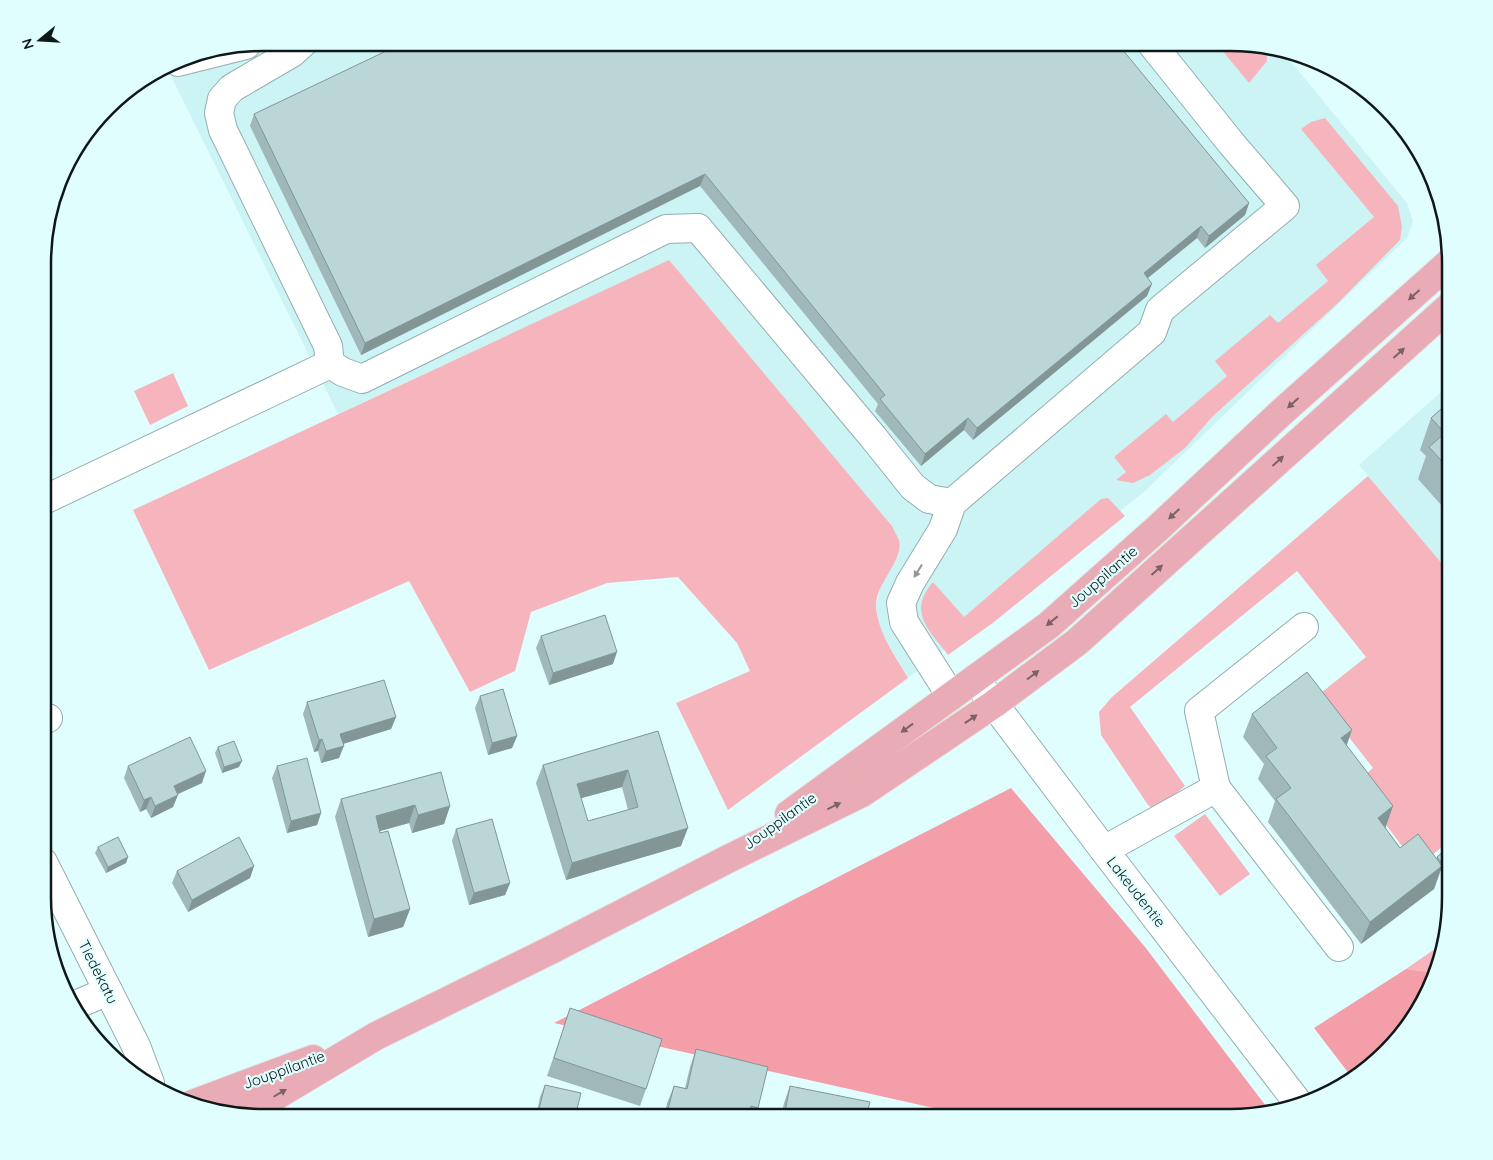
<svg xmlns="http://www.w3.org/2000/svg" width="1493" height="1160" viewBox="0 0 1493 1160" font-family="Quicksand,sans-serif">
  <rect width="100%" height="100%" fill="#e1feff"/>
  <g fill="#cdf4f5">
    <polygon points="263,43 1244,43 1283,52 1407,203 1413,221 1407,238 1144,492 908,678 879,628 876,604 881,585 896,558 899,542 892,526 669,261 338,414 167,68 192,54"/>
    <polygon points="1450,384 1450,573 1359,465"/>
    <polygon points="54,954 87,1024 65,995"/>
  </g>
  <g fill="#f6b5bd">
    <polygon points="1216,43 1244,43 1266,48 1267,61 1249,83"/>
    <polygon points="1325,118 1398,206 1402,227 1400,240 1339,302 1212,417 1185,448 1150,475 1133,483 1116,480 1126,472 1114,457 1166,414 1173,422 1227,376 1215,361 1270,315 1278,323 1328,281 1316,265 1374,217 1301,129 1311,122"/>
    <path d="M669,260L892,526C894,531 897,535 899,540C904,560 876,583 876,605C877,632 895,655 908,678L728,810L676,703L750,671L737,643L678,577L607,583L531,612L515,671L470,692L409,581L209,670L133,510Z"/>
    <polygon points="173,373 188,406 150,425 134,391"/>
    <polygon points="1368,476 1450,573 1450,840 1418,867 1355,784 1373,768 1317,696 1366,657 1297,571 1130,707 1185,786 1156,811 1148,805 1101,735 1099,712 1112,697"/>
    <path d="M1108,498L1125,516L994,622L948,655C929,630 907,612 933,582L964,617L1101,499Z"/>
    <polygon points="1205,814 1250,874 1220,896 1174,836"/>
    <polygon points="1442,944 1436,973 1406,969"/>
  </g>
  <g fill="#f49ea9">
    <polygon points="1011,788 1145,947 1269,1110 1230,1117 974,1117 554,1023"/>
    <polygon points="1406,969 1436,973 1434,982 1396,1043 1350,1075 1314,1028"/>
  </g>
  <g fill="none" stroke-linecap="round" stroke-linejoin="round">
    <g stroke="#93aeaf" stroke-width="30">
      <g id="minor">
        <polyline points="178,62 246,45"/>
        <polyline points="330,364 343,372 362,379 666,229 698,228 873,437 913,487 929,499 952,503 1152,332 1160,310 1285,206 1231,143 1151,43"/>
        <polyline points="44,500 330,364 328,346 223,130 219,113 222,99 232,88 292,53 303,43"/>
        <polyline points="975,679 1104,850 1299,1104"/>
        <polyline points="951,696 904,622 901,603 910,583 943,529 952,503"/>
        <polyline points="43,721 48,718"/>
        <polyline points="1216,788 1339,947"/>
        <polyline points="1104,850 1216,788 1199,711 1304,627"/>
        <polyline points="43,862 136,1046 150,1083"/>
        <polyline points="73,1006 108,991"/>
      </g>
    </g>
    <g stroke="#e2e3e3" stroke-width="30">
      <g id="major">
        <polyline points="789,814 1049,625 1158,528 1283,411 1450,262"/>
        <polyline points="192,1104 313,1059"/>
        <polyline points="237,1114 274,1097 376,1036 549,951 728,859 862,793 994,704 1077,642 1450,306"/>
      </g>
    </g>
    <use href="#minor" stroke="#fff" stroke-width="28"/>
    <use href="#major" stroke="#e9abb5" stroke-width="28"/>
  </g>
  <g fill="#a0b8b9" fill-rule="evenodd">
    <polygon points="254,114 1249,203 1245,215 1205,248 1197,238 1148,278 1147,296 973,440 964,430 921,466 875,411 878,404 700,186 361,355 250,126"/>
    <polygon points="1450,401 1450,515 1418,479 1426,456 1420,450 1431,418"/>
    <polygon points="541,636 613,664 549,685 536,648"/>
    <polygon points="480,696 517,736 512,748 488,755 475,708"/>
    <polygon points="307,702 396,717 391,729 343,744 339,758 321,763 318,751 314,752 303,714"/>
    <polygon points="1252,714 1346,745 1393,806 1385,828 1400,848 1436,858 1450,846 1450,875 1447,878 1441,870 1434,889 1361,944 1268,822 1275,801 1258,779 1264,764 1243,737"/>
    <path d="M658,731L681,846L566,880L536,783L543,765ZM622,787L628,810L588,821L581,798Z"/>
    <polygon points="218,747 239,767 222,773 215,753"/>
    <polygon points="128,766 202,783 178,794 173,807 151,818 146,809 140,812 124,778"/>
    <polygon points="277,766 321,813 317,825 287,833 272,778"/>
    <polygon points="341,799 450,806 444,824 412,833 409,823 380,831 410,909 403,927 368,937 335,817"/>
    <polygon points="456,829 510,883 505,895 469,905 452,841"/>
    <polygon points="98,847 128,857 126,863 106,873 95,853"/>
    <polygon points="254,866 250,878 188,912 172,883 177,871"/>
    <polygon points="570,1009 646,1089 640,1106 547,1076"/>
    <polygon points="696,1049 758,1108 754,1117 664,1117 667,1103 674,1086 685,1088 690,1067"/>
    <polygon points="545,1085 575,1117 536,1117 540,1097"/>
    <polygon points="790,1086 866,1117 781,1117 784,1103"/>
  </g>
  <g fill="#829696">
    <polygon points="705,174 700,186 361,355 365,343"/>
    <polygon points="1249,203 1245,215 1205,248 1209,236"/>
    <polygon points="1201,226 1197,238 1139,285 1144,273"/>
    <polygon points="1152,284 1147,296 973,440 977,428"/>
    <polygon points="968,418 964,430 921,466 925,454"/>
    <polygon points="617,652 613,664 549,685 553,673"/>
    <polygon points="396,717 391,729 336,746 340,734"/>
    <polygon points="1352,730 1344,753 1341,738"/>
    <polygon points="517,736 512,748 488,755 492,743"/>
    <polygon points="322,739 318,751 314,752 319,740"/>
    <polygon points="344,746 339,758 321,763 326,751"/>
    <polygon points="242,761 239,767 222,773 224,767"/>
    <polygon points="628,770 622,787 571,801 577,784"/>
    <polygon points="206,771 202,783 169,798 174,786"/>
    <polygon points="178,795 173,807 151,818 155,806"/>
    <polygon points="151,797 146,809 140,812 144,800"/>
    <polygon points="415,805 409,823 369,834 376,816"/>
    <polygon points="450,806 444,824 412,833 418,815"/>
    <polygon points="1393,806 1385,829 1378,818"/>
    <polygon points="321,813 317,825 287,833 291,821"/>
    <polygon points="688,828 681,846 566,880 572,863"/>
    <polygon points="128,857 126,863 106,873 108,867"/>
    <polygon points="254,866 250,878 188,912 192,900"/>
    <polygon points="1442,866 1434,889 1361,944 1370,922"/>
    <polygon points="1450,871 1450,875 1447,878 1449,872"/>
    <polygon points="510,883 505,895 469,905 474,893"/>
    <polygon points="410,909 403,927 368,937 374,919"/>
  </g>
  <g fill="#bad6d7" stroke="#829696" fill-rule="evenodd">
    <polygon points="403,43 1117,43 1249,203 1209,236 1201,226 1144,273 1152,284 977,428 968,418 925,454 880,399 885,395 705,174 365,343 254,114"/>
    <polygon points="1450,401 1450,470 1429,447 1445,433 1431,418"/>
    <polygon points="605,615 617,652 553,673 541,636"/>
    <polygon points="1307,672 1352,730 1341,738 1393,806 1378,818 1400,848 1418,834 1442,866 1370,922 1276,799 1291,788 1266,756 1277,748 1252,714"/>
    <polygon points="384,680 396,717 340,734 344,746 326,751 322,739 319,740 307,702"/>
    <polygon points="503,689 517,736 492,743 480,696"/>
    <path d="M658,731L688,828L572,863L543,765ZM628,770L638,807L588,821L577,784Z"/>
    <polygon points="190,737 206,771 174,786 178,795 155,806 151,797 144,800 128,766"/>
    <polygon points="234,741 242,761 224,767 218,747"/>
    <polygon points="307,758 321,813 291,821 277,766"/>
    <polygon points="441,772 450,806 418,815 415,805 376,816 380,833 388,831 410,909 374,919 341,799"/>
    <polygon points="492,819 510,883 474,893 456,829"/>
    <polygon points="118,837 128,857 108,867 98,847"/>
    <polygon points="239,837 254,866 192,900 177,871"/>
    <polygon points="1450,846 1450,871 1449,872 1437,857"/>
    <polygon points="570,1008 662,1039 646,1089 554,1058"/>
    <polygon points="696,1049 768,1067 758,1108 751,1106 749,1117 717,1110 715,1117 666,1117 674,1086 687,1089"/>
    <polygon points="545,1085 581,1093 575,1117 537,1117"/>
    <polygon points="790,1086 870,1102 866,1117 784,1117"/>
  </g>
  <defs><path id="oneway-solid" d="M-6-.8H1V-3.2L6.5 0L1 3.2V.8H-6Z" transform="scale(1.25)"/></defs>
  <g fill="#7c6267">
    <use href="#oneway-solid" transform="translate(1414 295) rotate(138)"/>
    <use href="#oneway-solid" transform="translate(1399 353) rotate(-42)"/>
    <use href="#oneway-solid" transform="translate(1293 403) rotate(138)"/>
    <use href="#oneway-solid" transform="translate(1278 461) rotate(-42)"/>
    <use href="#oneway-solid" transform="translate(1174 514) rotate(137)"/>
    <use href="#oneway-solid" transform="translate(1157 570) rotate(-42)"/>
    <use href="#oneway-solid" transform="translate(1052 621) rotate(140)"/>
    <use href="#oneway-solid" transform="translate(1033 675) rotate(-37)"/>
    <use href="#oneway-solid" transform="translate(971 719) rotate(-34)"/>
    <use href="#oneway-solid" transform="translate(907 728) rotate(144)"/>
    <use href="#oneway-solid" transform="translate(834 806) rotate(-26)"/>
    <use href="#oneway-solid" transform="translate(280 1093) rotate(-30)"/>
  </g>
  <use fill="#939798" href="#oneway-solid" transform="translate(918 571) rotate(122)"/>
  <g text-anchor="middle" stroke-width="4.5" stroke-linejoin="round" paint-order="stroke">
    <g font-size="15" fill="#0e1819" stroke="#e1feff">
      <text transform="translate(1103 577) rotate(-41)" y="5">Jouppilantie</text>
      <text transform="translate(780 821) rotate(-36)" y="5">Jouppilantie</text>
      <text transform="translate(1136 892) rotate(52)" y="5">Lakeudentie</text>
      <text transform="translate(98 972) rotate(63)" y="5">Tiedekatu</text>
      <text transform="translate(284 1070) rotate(-20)" y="5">Jouppilantie</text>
    </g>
  </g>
  <path d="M0 0H1493V1160H0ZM263 51H1230A212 212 0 0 1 1442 263V897A212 212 0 0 1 1230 1109H263A212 212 0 0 1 51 897V263A212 212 0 0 1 263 51Z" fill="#e1feff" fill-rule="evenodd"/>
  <path fill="none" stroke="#0e1819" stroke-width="2.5" d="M263 51H1230A212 212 0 0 1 1442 263V897A212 212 0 0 1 1230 1109H263A212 212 0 0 1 51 897V263A212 212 0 0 1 263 51Z"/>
  <g transform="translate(40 40) rotate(252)" stroke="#e1feff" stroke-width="4" paint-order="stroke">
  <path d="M0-4L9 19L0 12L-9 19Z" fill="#0e1819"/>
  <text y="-8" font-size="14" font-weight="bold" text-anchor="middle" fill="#0e1819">N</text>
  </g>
</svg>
